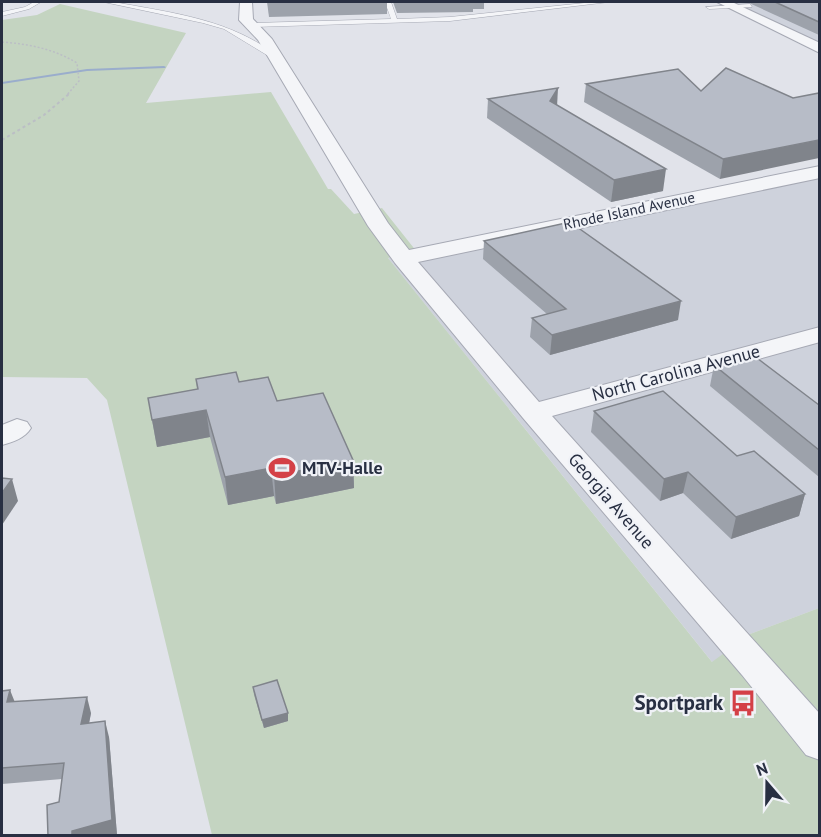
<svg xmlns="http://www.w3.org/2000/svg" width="821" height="837" viewBox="0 0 821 837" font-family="'PT Sans',sans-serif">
  <rect width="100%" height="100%" fill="#e1e3ea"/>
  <g fill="#ced2dc">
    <polygon points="730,2 819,2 819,45 753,14"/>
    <polygon points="819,173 819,608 750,634 713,663 388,258"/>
  </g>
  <polygon fill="#c4d4c1" points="60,4 186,33 146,103 271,92 328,189 331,189 354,214 382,208 417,252 388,258 712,662 750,634 819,608 819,835 212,835 107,400 87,378 2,377 2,20 37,15"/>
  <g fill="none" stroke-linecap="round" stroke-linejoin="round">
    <polygon fill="#9aadcc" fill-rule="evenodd" points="164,66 166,67 165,68 87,71 2,84 2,82 87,69"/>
    <g stroke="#a6a9b4" stroke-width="1">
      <g id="service">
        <polygon points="34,2 41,2 29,9 2,16 2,12 25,7"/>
        <path d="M104,2H114C172,13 233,19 281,59L275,60L224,29L203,23Z"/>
        <polygon points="385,2 391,2 397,19 450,17 594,2 609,2 450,21 252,27 249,25 252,23 391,19"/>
        <polygon points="750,4 752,7 709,9 706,7"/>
      </g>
    </g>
    <g stroke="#a6a9b4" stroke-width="2">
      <g id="minor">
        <polygon points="240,2 252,2 253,19 272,39 388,223 409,250 820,166 820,178 418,262 539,402 820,327 820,342 552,416 820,714 820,760 806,755 742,675 523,418 395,263 368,226 258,40 239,20"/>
        <polygon points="717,2 732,2 820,43 820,53"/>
        <path d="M17,419L27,422L31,428C25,438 13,442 2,445V425Z"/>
      </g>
    </g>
    <path stroke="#bbbec5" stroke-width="1.5" stroke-dasharray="2 2" stroke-linecap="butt" d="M2,42C29,44 54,49 77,63L79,81L67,95"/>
    <polyline stroke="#bbbec5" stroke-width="2" stroke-dasharray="3 3" stroke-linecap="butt" points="2,140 44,115 69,94"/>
    <use href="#service" fill="#f4f5f8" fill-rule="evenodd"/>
    <use href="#minor" fill="#f4f5f8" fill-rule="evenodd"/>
  </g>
  <g fill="#9da2ab">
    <polygon points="267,2 387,2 387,14 269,17"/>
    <polygon points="393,2 484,2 484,9 473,9 473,12 397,13"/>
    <polygon points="747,2 819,2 819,35"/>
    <polygon points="586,84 701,91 793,98 720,179 584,102"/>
    <polygon points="488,99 557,105 663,191 611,202 487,118"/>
    <polygon points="484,241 678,320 550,355 530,337 532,318 547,314 483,259"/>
    <polygon points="714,365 819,405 819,477 710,386"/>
    <polygon points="196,379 239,382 277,401 353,460 354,488 276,504 274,496 228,505 210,437 157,447 148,398 197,389"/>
    <polygon points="594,411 737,456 805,494 799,516 731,539 683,493 660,501 591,432"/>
    <polygon points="253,687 288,721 264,728 254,695"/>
    <polygon points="2,691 14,702 91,713 89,723 109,737 117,835 59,802 62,779 2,784"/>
  </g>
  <g fill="#80848b">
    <polygon points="558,88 557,107 550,101"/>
    <polygon points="819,140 819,158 720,179 723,159"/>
    <polygon points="666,169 663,191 611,202 614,180"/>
    <polygon points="681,301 678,320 550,355 552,335"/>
    <polygon points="206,410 210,437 157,447 152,420"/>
    <polygon points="353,460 354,488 276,504 274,476"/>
    <polygon points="271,468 274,496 228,505 225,477"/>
    <polygon points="688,472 683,493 660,501 664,479"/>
    <polygon points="12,479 18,501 2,525 2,493"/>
    <polygon points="805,494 799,516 731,539 736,517"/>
    <polygon points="10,690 16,705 7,702"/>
    <polygon points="87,697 91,713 86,739 81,724"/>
    <polygon points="288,713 288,721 264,728 262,720"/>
    <polygon points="105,721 109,737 117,835 72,836 72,831"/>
  </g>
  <g fill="#b7bcc7" stroke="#80848b" stroke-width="1.5">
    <polygon points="775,2 819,2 819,22"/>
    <polygon points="726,68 793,98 819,93 819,140 723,159 586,84 678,69 701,91"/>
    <polygon points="558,88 550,101 666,169 614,180 488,99"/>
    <polygon points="570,222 681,301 552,335 532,318 566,309 484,241"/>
    <polygon points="753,355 819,405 819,450 714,365"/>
    <polygon points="236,372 239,382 268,377 277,401 323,393 353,460 274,476 271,468 225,477 206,410 152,420 148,398 198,389 196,379"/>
    <polygon points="663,391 737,456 754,451 805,494 736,517 688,472 664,479 594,411"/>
    <polygon points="2,478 12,479 2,493"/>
    <polygon points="277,680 288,713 262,720 253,687"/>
    <polygon points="10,690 7,702 87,697 81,724 105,721 112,820 72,831 72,836 48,836 47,805 59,802 64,763 2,768 2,691"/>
  </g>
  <defs>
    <g id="stadium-bare" transform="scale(2.07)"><path d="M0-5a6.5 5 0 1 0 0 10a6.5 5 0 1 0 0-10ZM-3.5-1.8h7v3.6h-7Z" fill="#d44047" stroke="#f0f2f7" stroke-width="2.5" paint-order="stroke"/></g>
    <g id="bus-bare" transform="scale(2.07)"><path d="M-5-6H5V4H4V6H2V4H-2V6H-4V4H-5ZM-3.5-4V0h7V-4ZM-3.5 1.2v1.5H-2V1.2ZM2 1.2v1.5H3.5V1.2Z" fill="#d44047" stroke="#f0f2f7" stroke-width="2.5" paint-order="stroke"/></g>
  </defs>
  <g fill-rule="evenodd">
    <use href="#stadium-bare" x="282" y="468"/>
    <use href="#bus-bare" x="743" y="703"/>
  </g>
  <g text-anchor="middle" stroke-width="4.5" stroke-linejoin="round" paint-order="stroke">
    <g font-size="15" fill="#282f42" stroke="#f0f2f7">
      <text transform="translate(629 211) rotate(-12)" y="5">Rhode Island Avenue</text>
    </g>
    <g font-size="18" fill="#282f42" stroke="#f0f2f7">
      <text transform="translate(676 373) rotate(-15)" y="6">North Carolina Avenue</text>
      <text transform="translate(611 501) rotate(49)" y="6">Georgia Avenue</text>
    </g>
    <g font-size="18" font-weight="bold" fill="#282f42" stroke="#f0f2f7" text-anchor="start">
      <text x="302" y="474">MTV-Halle</text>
    </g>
    <g font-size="21" font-weight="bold" fill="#282f42" stroke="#f0f2f7" text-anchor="end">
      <text x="723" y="710">Sportpark</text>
    </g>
  </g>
  <rect width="821" height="837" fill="none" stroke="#282f42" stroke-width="6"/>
  <g transform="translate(767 783) rotate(340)" stroke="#f0f2f7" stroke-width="4.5" paint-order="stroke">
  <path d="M0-4.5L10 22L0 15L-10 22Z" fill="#282f42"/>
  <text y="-9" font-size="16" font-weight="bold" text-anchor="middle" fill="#282f42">N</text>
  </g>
</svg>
